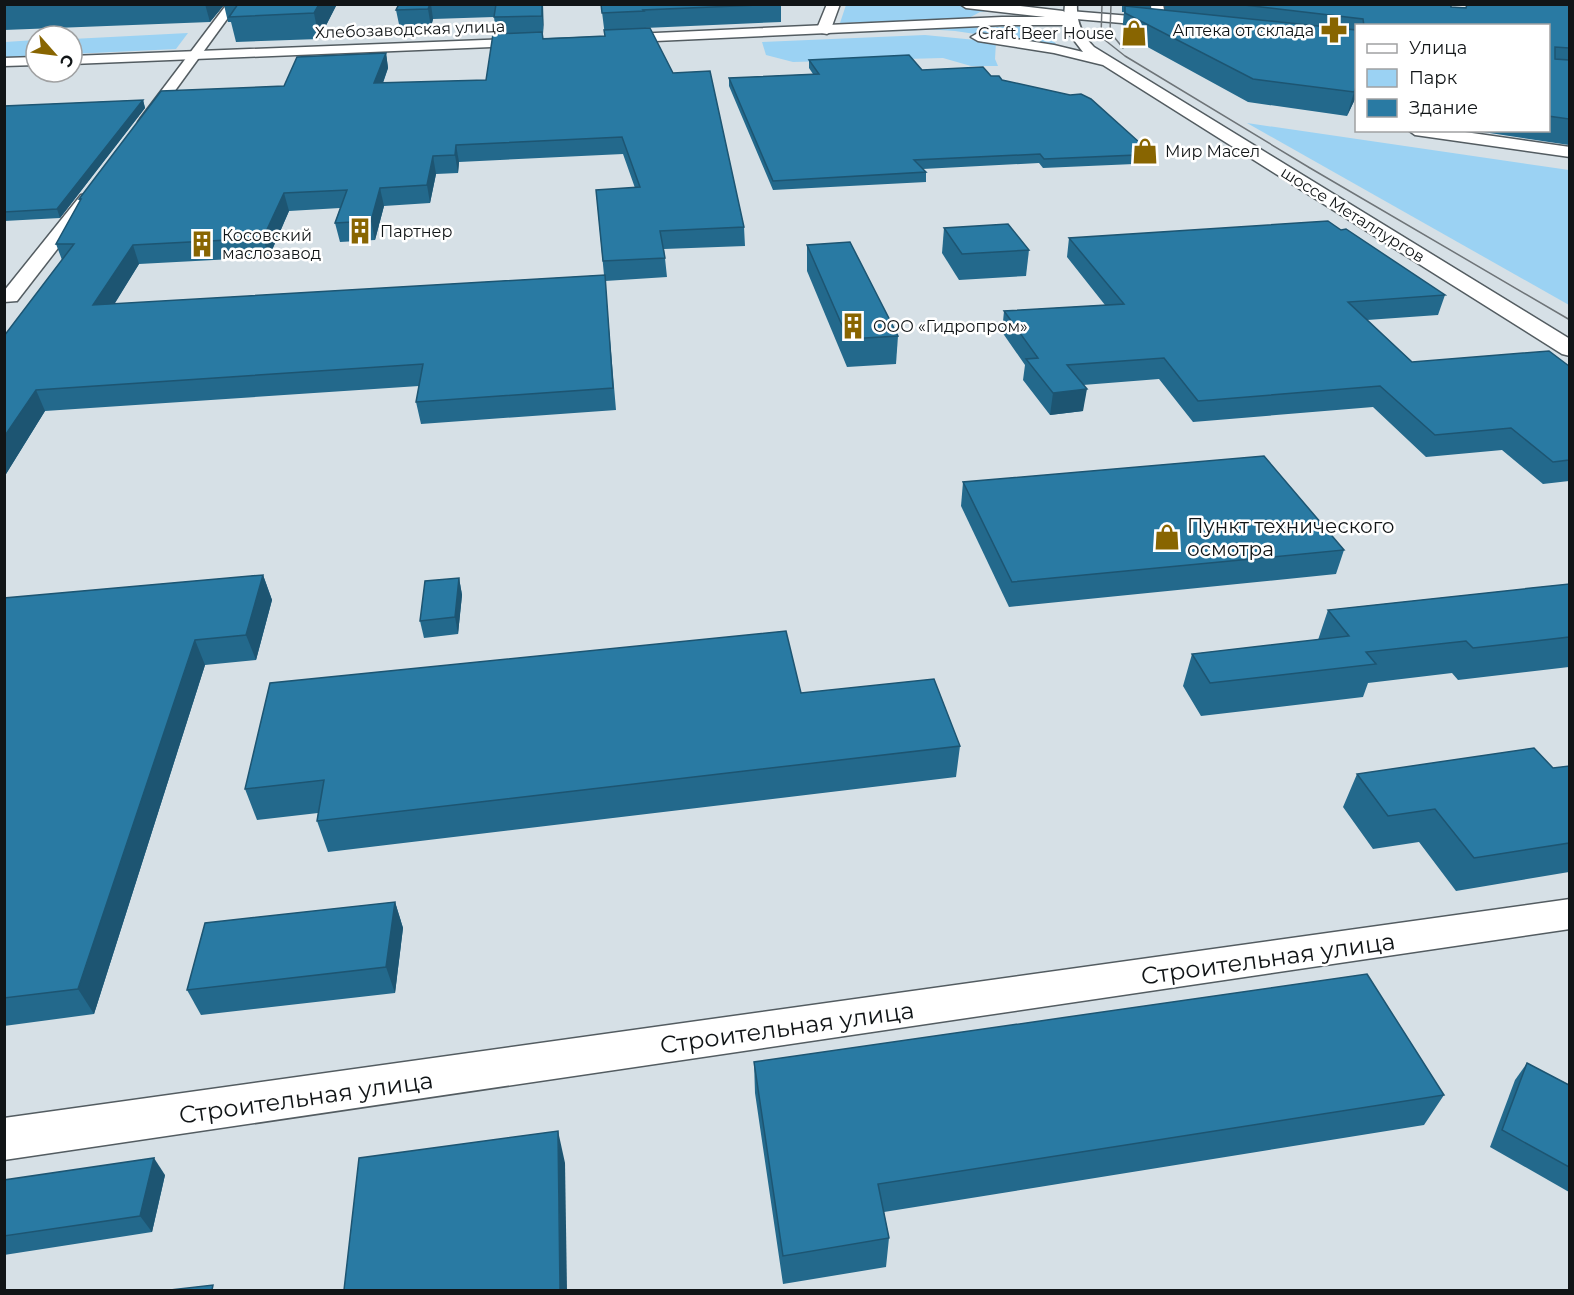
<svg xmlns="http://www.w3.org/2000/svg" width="1574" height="1295" viewBox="0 0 1574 1295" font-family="Montserrat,sans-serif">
  <rect width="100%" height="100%" fill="#d6e0e6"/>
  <g fill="#9bd2f3">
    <polygon points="953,4 999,10 980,12 967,19 840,23 846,5"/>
    <polygon points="1026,26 1044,31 1058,46 955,31 925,29"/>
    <polygon points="188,33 176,49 72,54 72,39"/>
    <polygon points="925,35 996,42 995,59 998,66 971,66 943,58 793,62 766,55 762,42"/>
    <polygon points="36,40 36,56 5,57 5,42"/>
    <polygon points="1247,123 1569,170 1569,305"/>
  </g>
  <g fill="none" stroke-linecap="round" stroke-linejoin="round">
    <g stroke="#535c61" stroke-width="3">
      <g id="minor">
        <polygon points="227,4 238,4 150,125 140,125 138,122 140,119"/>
        <polygon points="1408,130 1451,130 1570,147 1570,157 1415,135"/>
        <polygon points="87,194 93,195 96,199 93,203 17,301 4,302 4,291 81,195"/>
        <polygon points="1570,899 1570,929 4,1160 4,1118"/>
      </g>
    </g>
    <g stroke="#535c61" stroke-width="3">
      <g id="tertiary">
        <polygon points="827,4 840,4 832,26 834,30 827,34 822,33 818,26"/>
        <polygon points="960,4 1004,4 1063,11 1069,15 1063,19 966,8"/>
        <polygon points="1151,4 1163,4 1166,22 1164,25 1159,26 1152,22"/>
      </g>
    </g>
    <g stroke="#535c61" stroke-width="3">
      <polygon id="secondary" points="1070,11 1167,19 1174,23 1167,27 1065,18 1064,15"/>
    </g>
    <g stroke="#535c61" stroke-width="3">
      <g id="primary">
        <path d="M1065,4H1077C1076,22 1082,35 1094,47L1570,339V356L1562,354L1103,65L1054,53L978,41L971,37L978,33L1054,45L1083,52L1070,35L1066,25H1002L612,43L605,39L612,35L1002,17H1064Z"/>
        <polygon points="536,38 541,39 543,42 541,45 72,64 72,56"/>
        <polygon points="36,57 36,65 4,66 4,58"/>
      </g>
    </g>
    <use href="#minor" fill="#fff" fill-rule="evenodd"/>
    <use href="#tertiary" fill="#fff" fill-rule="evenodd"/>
    <use href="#secondary" fill="#fff" fill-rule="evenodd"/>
    <use href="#primary" fill="#fff" fill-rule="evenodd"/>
    <g stroke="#6e7478" stroke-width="1.5">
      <polyline points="1102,4 1101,37 1125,56 1310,168 1570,320"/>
      <polyline points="1111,4 1110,32 1123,48"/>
    </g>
  </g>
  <g fill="#23698c" fill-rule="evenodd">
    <polygon points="4,4 337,4 319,39 236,42 231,22 228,22 224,5 210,22 4,30"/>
    <path d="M399,4H543V38L605,36L601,4H781V22L645,28L744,227L745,246L664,249L667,277L605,281L616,410L421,424L416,402L419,386L45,411L6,474H4V336L62,260L56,244L80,201L79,199L284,86L386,53L388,68L383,83L486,80L496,34L494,17L433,19L431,27L400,29L396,10ZM623,154L635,188L596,190L604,275L114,304L139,264L269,257L289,211L340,208L335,223L340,242L375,240L384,206L430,203L436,174L458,173L459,162Z"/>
    <polygon points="1122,4 1151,4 1150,9 1165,10 1164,4 1451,4 1451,7 1465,7 1569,4 1569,145 1470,130 1548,130 1548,26 1356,26 1356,97 1347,116 1248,102 1122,33 1124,12 1122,12"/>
    <polygon points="809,60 991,76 1002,80 1149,151 1148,160 1135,161 1134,164 1043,168 1039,163 923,169 926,172 926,182 773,190 729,86 729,78 813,74 809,68"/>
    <polygon points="143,100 145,108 60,218 4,221 4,106"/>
    <polygon points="944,228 1029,250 1026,276 959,280 942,253"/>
    <polygon points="1069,238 1445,295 1438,315 1367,320 1412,362 1569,366 1569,481 1543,484 1502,450 1426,457 1373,407 1193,422 1159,379 1083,385 1083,411 1050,415 1023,380 1025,365 1002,332 1004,311 1105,305 1067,257"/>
    <polygon points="807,245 898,336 896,364 847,367 807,271"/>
    <polygon points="963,482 1344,550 1336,574 1009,607 961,506"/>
    <polygon points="263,575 272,600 256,660 205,665 94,1014 4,1026 4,598"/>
    <polygon points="459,578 462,595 458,634 424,638 420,621"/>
    <polygon points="1569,584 1569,667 1458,680 1452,673 1368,683 1363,697 1201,716 1183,686 1192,654 1318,640 1328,610"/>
    <polygon points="801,693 960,746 956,777 328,852 317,821 318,813 257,820 245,789"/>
    <polygon points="1569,766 1569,872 1456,891 1419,842 1373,849 1343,807 1357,774 1553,768"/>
    <polygon points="395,902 403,928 395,993 201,1015 187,990"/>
    <polygon points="754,1062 1444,1095 1424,1125 884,1212 889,1238 886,1267 783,1284 755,1093"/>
    <polygon points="1527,1063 1569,1085 1569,1192 1490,1147 1515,1080"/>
    <polygon points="165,1175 152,1232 4,1255 4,1180"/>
  </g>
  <g fill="#1d5572">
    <polygon points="205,4 224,5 210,22"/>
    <polygon points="319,4 337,4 319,39 314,13"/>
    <polygon points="430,4 431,4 433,19 431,27 428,9"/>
    <polygon points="542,4 543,4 544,34 542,16"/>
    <polygon points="386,53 388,68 377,99 374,83"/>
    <polygon points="1356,87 1356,97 1347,116 1354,92"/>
    <polygon points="143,100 145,108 60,218 57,209"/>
    <polygon points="456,145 459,162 458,173 455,155"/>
    <polygon points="1149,151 1148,160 1135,161 1136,155 1133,152"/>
    <polygon points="433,156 436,174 430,203 427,185"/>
    <polygon points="380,188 384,206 375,240 371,221"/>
    <polygon points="284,193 289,211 269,257 263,238"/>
    <polygon points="133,245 139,264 101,326 93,305"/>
    <polygon points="1087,389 1083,411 1050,415 1053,393"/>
    <polygon points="36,390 45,411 6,474 4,472 4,437"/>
    <polygon points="263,575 272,600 256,660 246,635"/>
    <polygon points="459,578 462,595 458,634 455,617"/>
    <polygon points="195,640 205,665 94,1014 78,989"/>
    <polygon points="395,902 403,928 395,993 386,967"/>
    <polygon points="558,1131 565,1163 567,1290 560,1290"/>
    <polygon points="154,1158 165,1175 152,1232 140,1216"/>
  </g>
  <g fill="#297aa3" stroke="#1d5572" stroke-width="1.5">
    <polygon points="238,4 319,4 314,13 229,17"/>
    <polygon points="399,4 430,4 428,9 396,10"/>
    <polygon points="496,4 542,4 542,16 494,17"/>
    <polygon points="601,4 780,4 643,10 644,11 602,13"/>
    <polygon points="1236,4 1451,4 1451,7 1466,8 1467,4 1569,4 1569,48 1555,47 1555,59 1569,60 1569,119 1548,116 1548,26 1364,26 1363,19"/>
    <polygon points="1125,6 1356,30 1356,87 1354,92 1253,79 1125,13"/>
    <polygon points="650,28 673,73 710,71 744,227 660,231 665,258 603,261 596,190 640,187 622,137 456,145 455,155 433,156 427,185 380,188 371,221 335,223 347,190 284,193 263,238 133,245 93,305 605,275 613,388 416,402 423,364 36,390 4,437 4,336 74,244 56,244 81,199 79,199 161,91 284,86 297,57 386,53 374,83 486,80 493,34 542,32 543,39 605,36 604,30"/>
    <polygon points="909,55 922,70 983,67 991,76 999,76 1002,80 1070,95 1081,94 1091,99 1149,151 1133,152 1136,155 1044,159 1040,154 914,160 926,172 773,181 729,78 819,74 809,60"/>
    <polygon points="143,100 57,209 4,212 4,106"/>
    <polygon points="1328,221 1341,230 1346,229 1445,295 1348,302 1412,362 1549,351 1569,366 1569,460 1553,462 1511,428 1435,435 1380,386 1198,401 1164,358 1067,365 1087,389 1053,393 1026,359 1038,358 1004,311 1124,304 1069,238"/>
    <polygon points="1008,224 1029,250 962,254 944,228"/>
    <polygon points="850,242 898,336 848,339 807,245"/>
    <polygon points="1264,456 1344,550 1012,582 963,482"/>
    <polygon points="263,575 246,635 195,640 78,989 4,998 4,598"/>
    <polygon points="459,578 455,617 420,621 425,581"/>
    <polygon points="1569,584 1569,637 1473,648 1466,641 1366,652 1376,664 1210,683 1192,654 1349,636 1328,610"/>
    <polygon points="786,631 801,693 934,679 960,746 317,821 324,780 245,789 270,683"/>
    <polygon points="1534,748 1553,768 1569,766 1569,843 1474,858 1435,809 1388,816 1357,774"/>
    <polygon points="395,902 386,967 187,990 205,923"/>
    <polygon points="1367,974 1444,1095 878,1184 889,1238 783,1256 754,1062"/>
    <polygon points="1527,1063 1569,1085 1569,1167 1502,1130"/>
    <polygon points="558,1131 560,1290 344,1290 359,1158"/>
    <polygon points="154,1158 140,1216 4,1236 4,1180"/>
    <polygon points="213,1285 212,1290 170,1290"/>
  </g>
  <defs>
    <g id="pharmacy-bare" transform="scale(2.07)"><path d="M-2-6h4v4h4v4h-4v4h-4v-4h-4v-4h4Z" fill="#886501" stroke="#fff" stroke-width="2.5" paint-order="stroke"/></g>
    <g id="shop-bare" transform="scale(2.07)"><path d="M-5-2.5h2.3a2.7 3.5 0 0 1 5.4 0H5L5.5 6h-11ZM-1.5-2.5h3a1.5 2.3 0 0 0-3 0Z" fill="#886501" stroke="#fff" stroke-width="2.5" paint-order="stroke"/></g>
    <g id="building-bare" transform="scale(2.07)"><path d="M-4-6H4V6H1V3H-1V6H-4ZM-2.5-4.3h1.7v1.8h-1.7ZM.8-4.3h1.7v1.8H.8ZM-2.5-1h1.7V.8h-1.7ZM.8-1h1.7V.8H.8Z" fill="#886501" stroke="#fff" stroke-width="2.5" paint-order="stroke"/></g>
  </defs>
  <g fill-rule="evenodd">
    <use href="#pharmacy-bare" x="1334" y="30"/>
    <use href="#shop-bare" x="1134" y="33"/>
    <use href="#shop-bare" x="1145" y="151"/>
    <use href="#building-bare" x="360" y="231"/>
    <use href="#building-bare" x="202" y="244"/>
    <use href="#building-bare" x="853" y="326"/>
    <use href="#shop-bare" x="1167" y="537"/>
  </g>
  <g text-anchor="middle" stroke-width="5" stroke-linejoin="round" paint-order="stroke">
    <g font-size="16" fill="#111517" stroke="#fff">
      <text transform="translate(410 29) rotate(-2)" y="6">Хлебозаводская улица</text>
      <text transform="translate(1353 214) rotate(32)" y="6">шоссе Металлургов</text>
    </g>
    <g font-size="16" fill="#111517" stroke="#fff" text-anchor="start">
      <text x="1314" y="36" text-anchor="end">Аптека от склада</text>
      <text x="1114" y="39" text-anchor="end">Craft Beer House</text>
      <text x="1165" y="157">Мир Масел</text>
      <text x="380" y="237">Партнер</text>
      <text x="222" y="241">Косовский<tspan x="222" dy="18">маслозавод</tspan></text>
      <text x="873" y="332">ООО «Гидропром»</text>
    </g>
    <g font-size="20" fill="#111517" stroke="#fff" text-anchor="start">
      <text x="1187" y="533">Пункт технического<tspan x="1187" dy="23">осмотра</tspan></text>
    </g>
    <g font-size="24" fill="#111517" stroke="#fff">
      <text transform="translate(1268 959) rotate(-8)" y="8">Строительная улица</text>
      <text transform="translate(787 1028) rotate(-8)" y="8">Строительная улица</text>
      <text transform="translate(306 1098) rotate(-8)" y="8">Строительная улица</text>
    </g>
  </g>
  <rect width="1574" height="1295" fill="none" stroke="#111517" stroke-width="12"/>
  <rect x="1355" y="24" width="195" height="108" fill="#ffffff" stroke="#a0a1a2" stroke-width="1.5"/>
  <rect x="1367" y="44" width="30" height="9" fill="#ffffff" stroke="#a0a1a2" stroke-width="1.5"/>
  <text x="1409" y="54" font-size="18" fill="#111517">Улица</text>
  <rect x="1367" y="69" width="30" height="18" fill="#9bd2f3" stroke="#a0a1a2" stroke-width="1.5"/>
  <text x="1409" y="84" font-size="18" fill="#111517">Парк</text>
  <rect x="1367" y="99" width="30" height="18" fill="#297aa3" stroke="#a0a1a2" stroke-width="1.5"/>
  <text x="1409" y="114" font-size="18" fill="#111517">Здание</text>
  <g transform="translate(54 54) rotate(118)"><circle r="28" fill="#ffffff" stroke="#a0a1a2" stroke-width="1.5"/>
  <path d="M0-4.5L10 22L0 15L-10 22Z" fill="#886501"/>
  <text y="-9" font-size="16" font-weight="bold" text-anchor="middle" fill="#111517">С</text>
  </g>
</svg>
